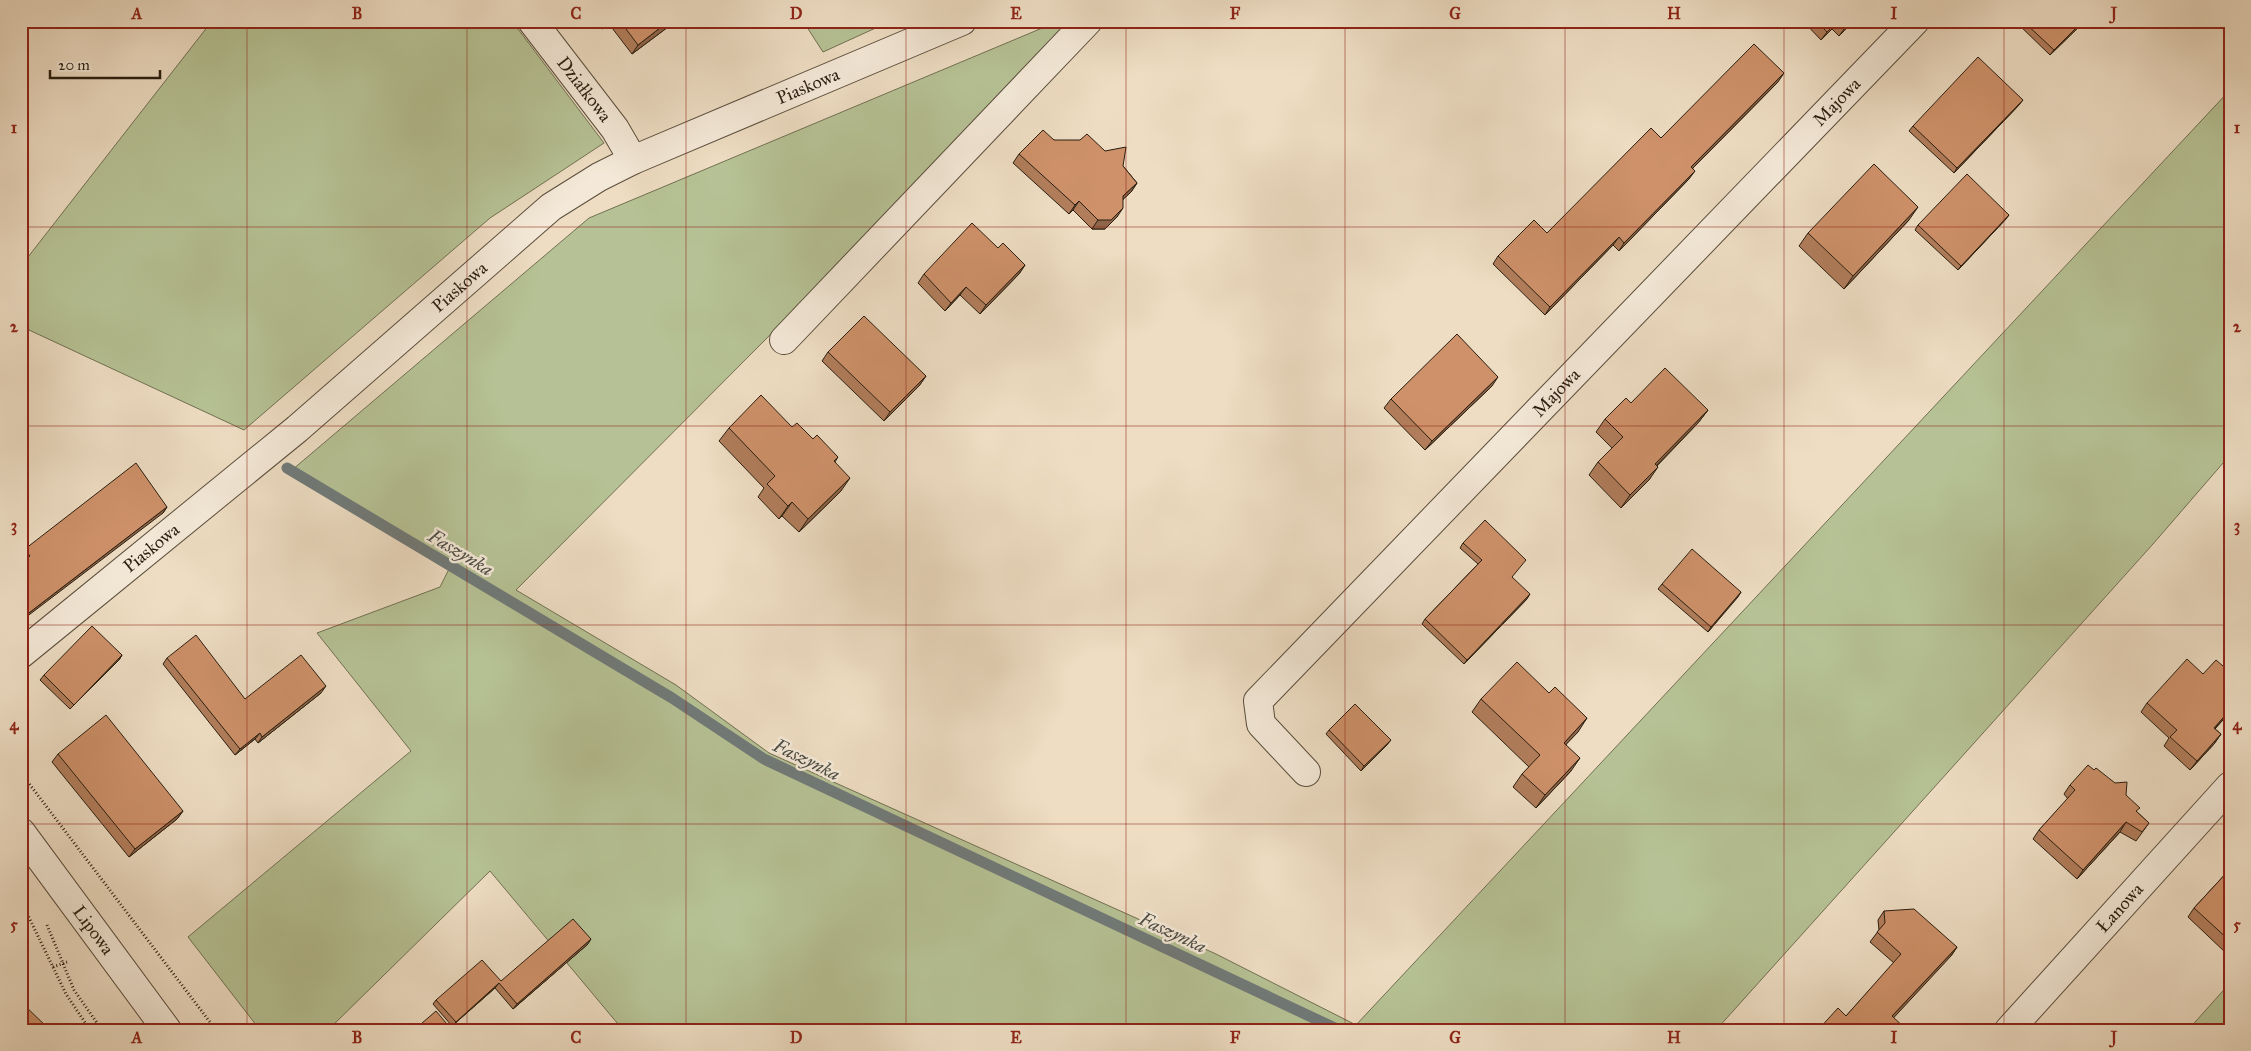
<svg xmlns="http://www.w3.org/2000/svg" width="2251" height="1051" viewBox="0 0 2251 1051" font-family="'IM FELL Great Primer',serif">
  <rect width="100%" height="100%" fill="#eeddc3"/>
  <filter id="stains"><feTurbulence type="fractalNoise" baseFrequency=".004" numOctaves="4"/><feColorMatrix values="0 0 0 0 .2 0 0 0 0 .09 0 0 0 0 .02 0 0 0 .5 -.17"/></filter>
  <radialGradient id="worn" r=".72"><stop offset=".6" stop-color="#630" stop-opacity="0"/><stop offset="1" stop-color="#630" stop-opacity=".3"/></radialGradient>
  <g fill="#b6c295" stroke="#707052">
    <polygon points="212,21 512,21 604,143 490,218 244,430 29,330 21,312 21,266"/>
    <polygon points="803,21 891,21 823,52"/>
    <polygon points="1059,21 1071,21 766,339 516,590 676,685 769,753 1216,954 1356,1025 2230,90 2230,455 2153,544 1716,1030 623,1030 490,871 328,1030 260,1030 188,937 411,751 317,633 440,587 453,561 292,470 589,218"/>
    <polygon points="2230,983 2230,1030 2188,1030"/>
  </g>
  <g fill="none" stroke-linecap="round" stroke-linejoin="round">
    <polyline stroke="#707a79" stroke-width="11" points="287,468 672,698 764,759 1339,1030"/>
    <g stroke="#5a4e3d" stroke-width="30">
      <g id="minor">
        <path id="s1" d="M532,21L615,129L633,160"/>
        <polyline points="784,340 1088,21"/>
        <path id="s2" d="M21,654L297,429L551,207L599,177L633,160L962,21"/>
        <path id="s3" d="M1306,772L1261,724L1258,701L1915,21"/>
        <path id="s4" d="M21,832L167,1030"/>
        <path id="s5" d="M2009,1030L2230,786"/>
      </g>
    </g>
    <g stroke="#291e10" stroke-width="3" stroke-dasharray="1 2.5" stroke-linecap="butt">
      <polyline points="21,773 216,1030"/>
      <polyline points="21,901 66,994 90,1030"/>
      <polyline points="47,925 74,990 102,1030"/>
      <polyline points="53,967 67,962"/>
    </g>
    <use href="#minor" stroke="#f4e9d8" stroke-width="28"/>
  </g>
  <g fill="#b17d5b" stroke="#291e10">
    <polygon points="596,21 672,21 668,27 632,54 609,24 602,29"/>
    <polygon points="1803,21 1854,21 1839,36 1832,29 1821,40"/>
    <polygon points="2016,21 2085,21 2050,55 2016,22"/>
    <polygon points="1778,82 1693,168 1689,179 1619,251 1613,245 1545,315 1493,264 1498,256 1547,233 1661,138"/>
    <polygon points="2019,105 1954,173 1909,131 1913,126"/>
    <polygon points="1054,140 1123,166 1137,183 1131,192 1123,199 1117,217 1105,229 1092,229 1073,210 1069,214 1013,163 1019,154"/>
    <polygon points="2006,219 1958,270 1915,230 1918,225"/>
    <polygon points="1909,220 1844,289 1799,246 1808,233"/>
    <polygon points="998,248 1025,265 1019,274 980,314 960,295 945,311 918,283 924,274"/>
    <polygon points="828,352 926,376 919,386 884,421 822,361"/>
    <polygon points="1492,386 1425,450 1384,408 1391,399"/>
    <polygon points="1631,403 1708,410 1698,423 1657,466 1649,480 1621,508 1589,475 1598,462 1612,448 1596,432 1605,419"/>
    <polygon points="792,427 813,439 838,457 835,462 841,491 799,532 782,516 779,519 758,497 764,488 719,441 729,428"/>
    <polygon points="167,507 163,513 25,560 21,555 25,549"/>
    <polygon points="1463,543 1512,577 1527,599 1464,664 1422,624 1425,619 1478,564 1460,548"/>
    <polygon points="1662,584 1741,592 1708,632 1658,589"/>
    <polygon points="122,655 119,660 70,709 40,680 44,675"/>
    <polygon points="167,658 245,699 321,693 258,743 255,739 235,755 163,664"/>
    <polygon points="2230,672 2230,712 2215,729 2221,734 2214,744 2190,770 2164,746 2169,738 2141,712 2147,703 2203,674"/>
    <polygon points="1481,699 1578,732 1566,744 1571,771 1536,808 1513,787 1522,774 1529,767 1472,712"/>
    <polygon points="1329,730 1387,745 1361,771 1326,734"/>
    <polygon points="58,754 183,811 177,819 129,857 52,762"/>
    <polygon points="2094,770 2126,795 2137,812 2149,823 2136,841 2120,832 2077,879 2033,839 2039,830 2068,799 2064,794 2070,785"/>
    <polygon points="2230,869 2230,949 2226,953 2188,917 2194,908"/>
    <polygon points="1884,911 1957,947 1951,956 1846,1016 1894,963 1870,942 1879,930 1878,920"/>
    <polygon points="588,944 513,1009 495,988 452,1026 433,1004 436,1000 501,981"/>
  </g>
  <g fill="#90664a" stroke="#291e10">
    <polygon points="608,21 611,21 609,24 602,29"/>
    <polygon points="669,21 672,21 668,27 632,54 638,45"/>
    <polygon points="1851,21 1854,21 1839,36 1844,29"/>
    <polygon points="2083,21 2085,21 2050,55 2054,50"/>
    <polygon points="1837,22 1832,29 1821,40 1827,32"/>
    <polygon points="1784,73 1778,82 1686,175 1691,167"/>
    <polygon points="2023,100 2019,105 1954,173 1957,168"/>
    <polygon points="1695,171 1689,179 1619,251 1624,243"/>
    <polygon points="1137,183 1131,192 1117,205 1123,196"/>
    <polygon points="1079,201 1073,210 1069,214 1075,205"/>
    <polygon points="1918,207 1909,220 1844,289 1853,276"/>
    <polygon points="1123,208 1117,217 1105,229 1092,229 1098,220"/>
    <polygon points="2009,215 2006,219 1958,270 1961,266"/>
    <polygon points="1619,237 1613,245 1545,315 1550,307"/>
    <polygon points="1025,265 1019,274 980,314 986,305"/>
    <polygon points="966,287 960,295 945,311 951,303"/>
    <polygon points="926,376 919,386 884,421 890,412"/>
    <polygon points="1498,377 1492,386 1425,450 1432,441"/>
    <polygon points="1708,410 1698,423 1645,477 1655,464"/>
    <polygon points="1658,467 1649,480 1621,508 1630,495"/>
    <polygon points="850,478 841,491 799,532 808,519"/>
    <polygon points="792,502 782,516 779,519 788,506"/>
    <polygon points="167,507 163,513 21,621 21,619"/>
    <polygon points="1741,592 1738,597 1708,632 1711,627"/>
    <polygon points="1530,594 1527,599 1464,664 1467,660"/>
    <polygon points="122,655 119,660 70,709 74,705"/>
    <polygon points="326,686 321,693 258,743 262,737"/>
    <polygon points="2230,710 2230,712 2207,737 2214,728"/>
    <polygon points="1587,718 1578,732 1555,756 1564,743"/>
    <polygon points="260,733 255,739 235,755 240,749"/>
    <polygon points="2221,734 2214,744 2190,770 2197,761"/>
    <polygon points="1391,740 1387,745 1361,771 1364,766"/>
    <polygon points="1580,758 1571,771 1536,808 1545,795"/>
    <polygon points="183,811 177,819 129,857 135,849"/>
    <polygon points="2126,822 2120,832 2077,879 2083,870"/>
    <polygon points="591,939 588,944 513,1009 517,1004"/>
    <polygon points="1957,947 1951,956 1886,1026 1892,1016"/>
    <polygon points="499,983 495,988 452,1026 456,1022"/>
  </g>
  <g fill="#ce916a" stroke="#291e10">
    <polygon points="620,21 669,21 638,45"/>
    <polygon points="1816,21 1851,21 1844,29 1837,22 1827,32"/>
    <polygon points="2023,21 2083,21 2054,50"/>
    <polygon points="1754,44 1784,73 1691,167 1695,171 1624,243 1619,237 1550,307 1498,256 1534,220 1547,233 1651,128 1661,138"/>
    <polygon points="1978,57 2023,100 1957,168 1913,126"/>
    <polygon points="1043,130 1054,140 1080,140 1087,134 1105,151 1126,147 1123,166 1137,183 1123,196 1123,208 1111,220 1098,220 1079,201 1075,205 1019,154"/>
    <polygon points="1874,164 1918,207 1853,276 1808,233"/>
    <polygon points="1967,174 2009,215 1961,266 1918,225"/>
    <polygon points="972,223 998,248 1003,243 1025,265 986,305 966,287 951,303 924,274"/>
    <polygon points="864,316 926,376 890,412 828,352"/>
    <polygon points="1457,334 1498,377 1432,441 1391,399"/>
    <polygon points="1665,368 1708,410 1655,464 1658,467 1630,495 1598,462 1623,437 1605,419 1626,398 1631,403"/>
    <polygon points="761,395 792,427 797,423 813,439 817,435 838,457 834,461 850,478 808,519 792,502 788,506 767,484 775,476 729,428"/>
    <polygon points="136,463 167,507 21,619 21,563 30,556 25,549"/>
    <polygon points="1485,520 1526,560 1512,577 1530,594 1467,660 1425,619 1482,560 1463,543"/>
    <polygon points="1692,549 1741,592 1711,627 1662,584"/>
    <polygon points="92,626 122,655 74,705 44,675"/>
    <polygon points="196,635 245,699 301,655 326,686 262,737 260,733 240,749 167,658"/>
    <polygon points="2187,659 2203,674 2216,660 2230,672 2230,710 2214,728 2221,734 2197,761 2170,737 2177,730 2147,703"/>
    <polygon points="1517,662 1549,693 1555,687 1587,718 1564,743 1580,758 1545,795 1522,774 1540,755 1481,699"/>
    <polygon points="1355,704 1391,740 1364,766 1329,730"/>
    <polygon points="106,715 183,811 135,849 58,754"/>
    <polygon points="2088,765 2094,770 2096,768 2115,783 2127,782 2126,795 2140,808 2136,811 2149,823 2142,832 2126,822 2083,870 2039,830 2075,790 2070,785"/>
    <polygon points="2230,869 2230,941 2194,908"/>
    <polygon points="1914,909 1957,947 1892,1016 1907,1030 1818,1030 1838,1008 1846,1016 1901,954 1877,932 1885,923 1884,911"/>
    <polygon points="573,919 591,939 517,1004 499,983 456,1022 436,1000 482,960 501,981"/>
    <polygon points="21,1002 50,1030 21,1030"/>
    <polygon points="436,1011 452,1030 414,1030"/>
  </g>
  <path fill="none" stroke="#8f2418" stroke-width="1" stroke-opacity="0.55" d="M247,21V1030M467,21V1030M686,21V1030M906,21V1030M1126,21V1030M1345,21V1030M1565,21V1030M1784,21V1030M2004,21V1030M21,227H2230M21,426H2230M21,625H2230M21,824H2230"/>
  <g text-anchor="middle" stroke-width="5" stroke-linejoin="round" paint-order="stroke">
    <g font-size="18" fill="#291e10" stroke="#f4e9d8">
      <text dy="6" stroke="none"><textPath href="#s2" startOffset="978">Piaskowa</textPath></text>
      <text dy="6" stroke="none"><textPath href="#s1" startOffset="86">Działkowa</textPath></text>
      <text dy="6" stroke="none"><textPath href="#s3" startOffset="922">Majowa</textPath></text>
      <text dy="6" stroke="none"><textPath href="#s2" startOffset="572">Piaskowa</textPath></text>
      <text dy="6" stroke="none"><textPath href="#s3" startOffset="518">Majowa</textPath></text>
      <text dy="6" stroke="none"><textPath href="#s2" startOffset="168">Piaskowa</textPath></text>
      <text dy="6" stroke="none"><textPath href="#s5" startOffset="165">Łanowa</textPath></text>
      <text dy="6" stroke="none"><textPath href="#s4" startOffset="122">Lipowa</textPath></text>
    </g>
    <g font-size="19" font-style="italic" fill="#4c4c45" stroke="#f4e9d8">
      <text transform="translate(461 552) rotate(31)" y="7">Faszynka</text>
      <text transform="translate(807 759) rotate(26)" y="7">Faszynka</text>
      <text transform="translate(1173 932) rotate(25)" y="7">Faszynka</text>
    </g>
  </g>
  <rect width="2251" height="1051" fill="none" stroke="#eeddc3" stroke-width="55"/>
  <path d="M50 70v8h110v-8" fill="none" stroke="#291e10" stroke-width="2.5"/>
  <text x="58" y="70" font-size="15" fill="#291e10" stroke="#f4e9d8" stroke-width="4" paint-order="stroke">20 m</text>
  <rect x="28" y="28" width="2196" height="996" fill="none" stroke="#8f2418" stroke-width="2"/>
  <g font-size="16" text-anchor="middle" font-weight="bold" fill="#8f2418">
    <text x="137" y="19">A</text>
    <text x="357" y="19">B</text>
    <text x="576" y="19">C</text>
    <text x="796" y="19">D</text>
    <text x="1016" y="19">E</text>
    <text x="1235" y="19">F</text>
    <text x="1455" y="19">G</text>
    <text x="1674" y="19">H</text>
    <text x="1894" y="19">I</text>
    <text x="2114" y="19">J</text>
    <text x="14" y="133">1</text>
    <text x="2237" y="133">1</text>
    <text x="14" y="332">2</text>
    <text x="2237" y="332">2</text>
    <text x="14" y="531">3</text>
    <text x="2237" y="531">3</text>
    <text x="14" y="730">4</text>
    <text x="2237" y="730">4</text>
    <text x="14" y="930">5</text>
    <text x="2237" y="930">5</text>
    <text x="137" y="1043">A</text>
    <text x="357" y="1043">B</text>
    <text x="576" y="1043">C</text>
    <text x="796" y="1043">D</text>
    <text x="1016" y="1043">E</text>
    <text x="1235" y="1043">F</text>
    <text x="1455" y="1043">G</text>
    <text x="1674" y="1043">H</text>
    <text x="1894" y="1043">I</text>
    <text x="2114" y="1043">J</text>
  </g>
  <rect width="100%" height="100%" filter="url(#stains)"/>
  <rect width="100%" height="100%" fill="url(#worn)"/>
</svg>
